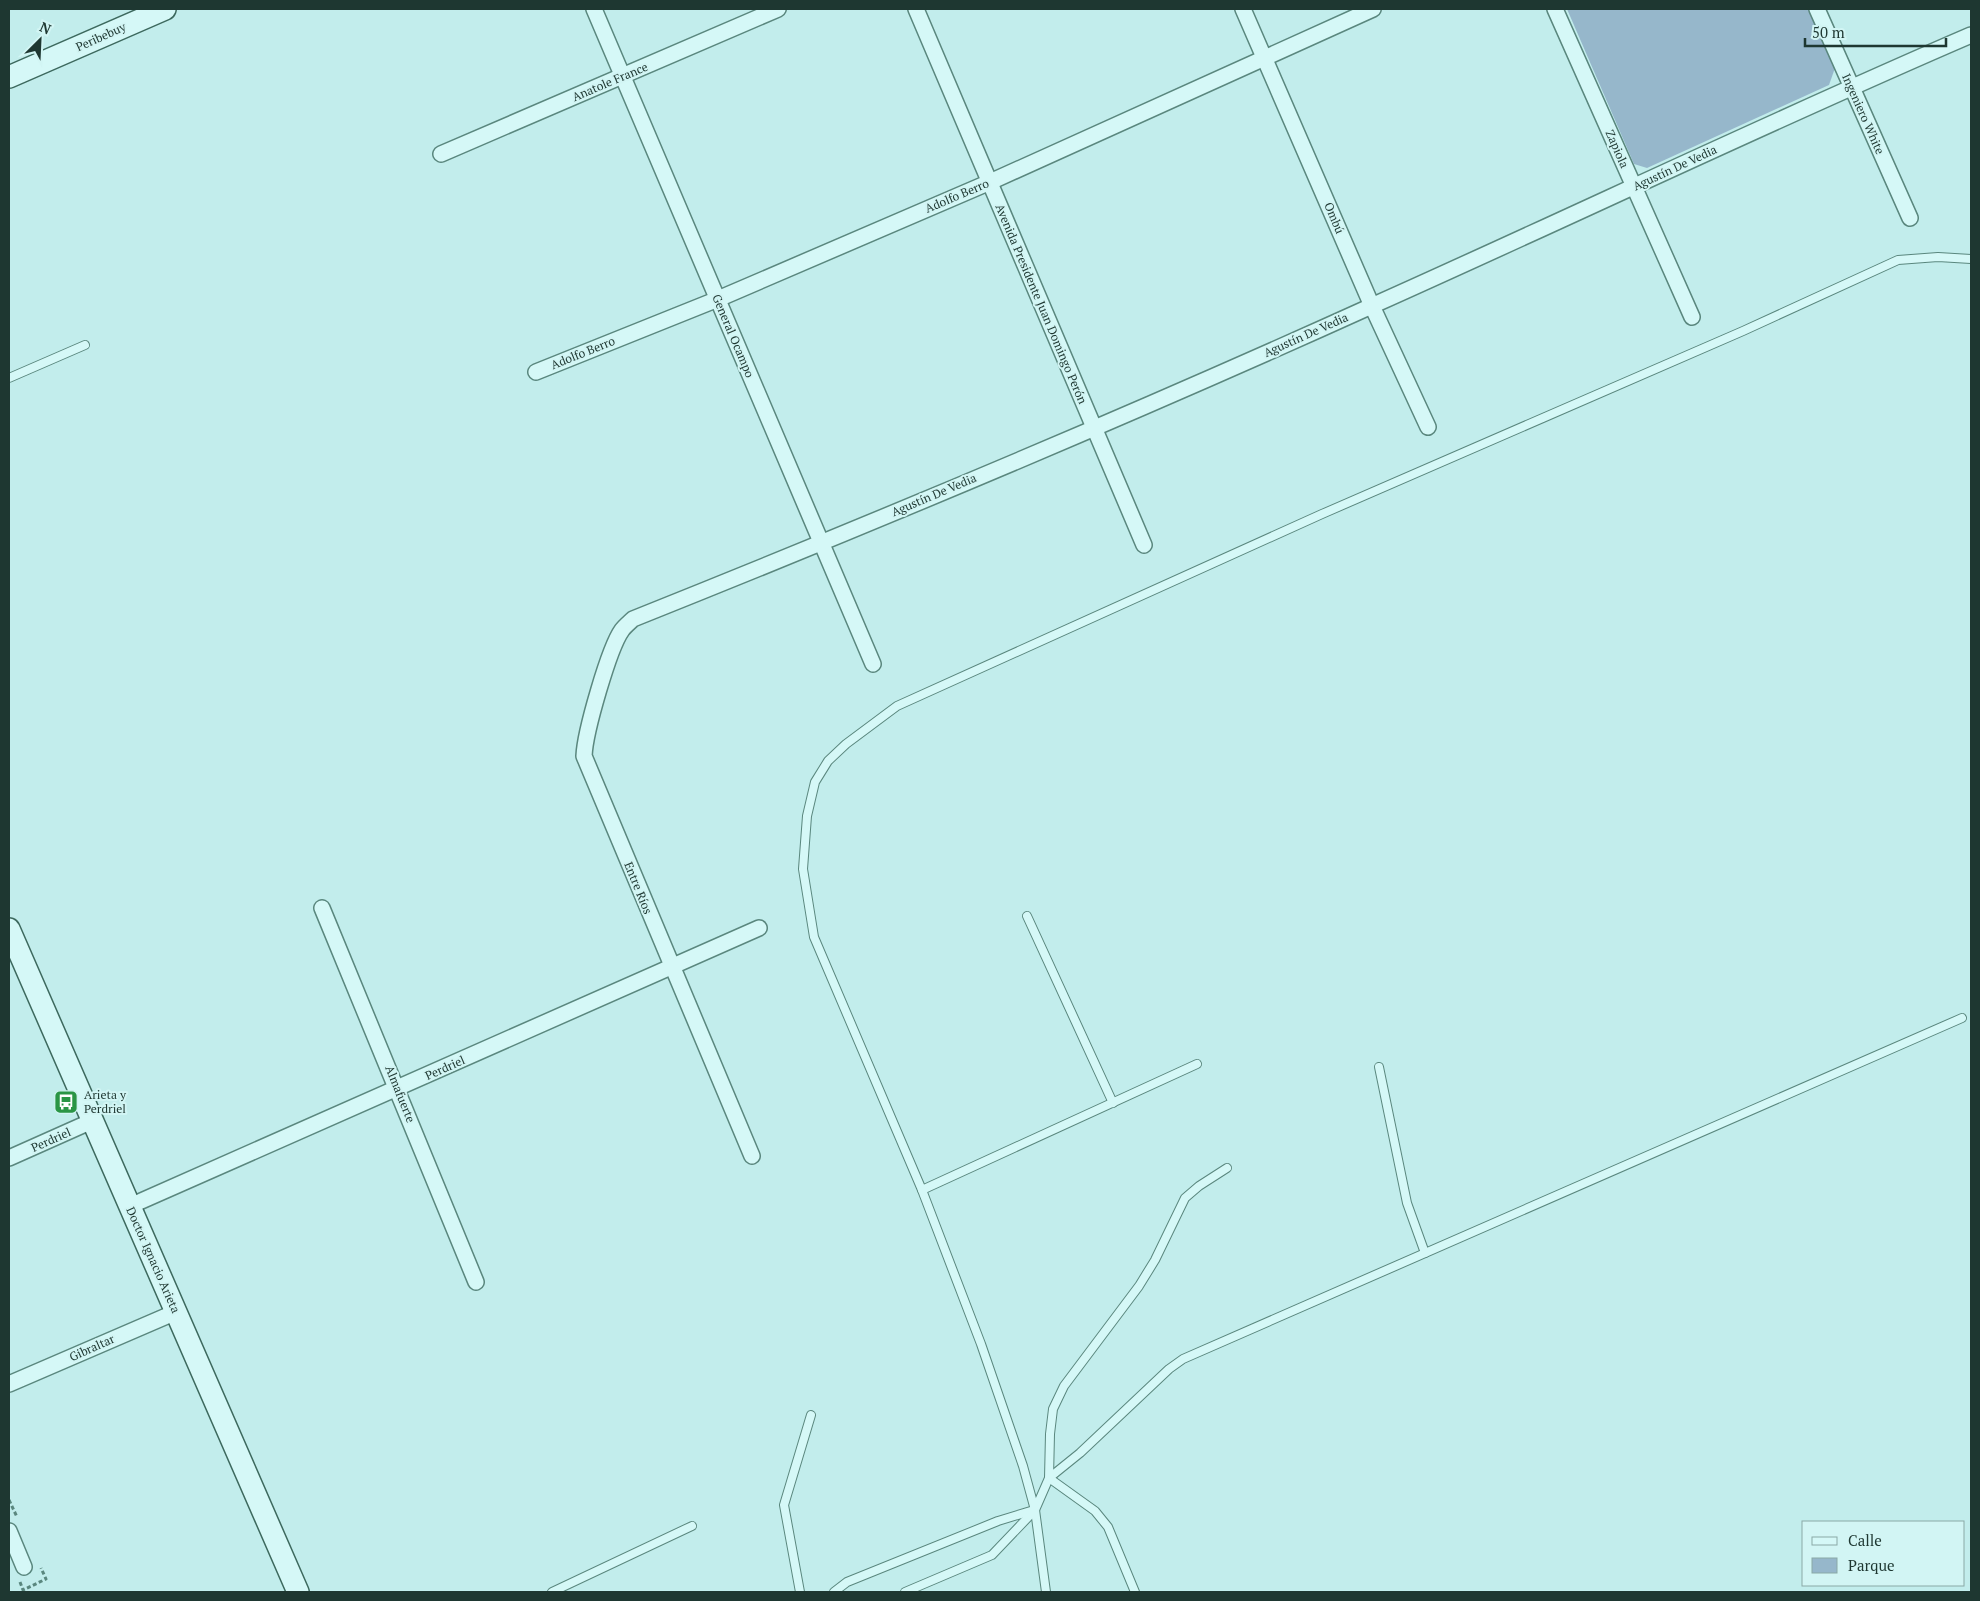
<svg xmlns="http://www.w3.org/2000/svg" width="1980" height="1601" viewBox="0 0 1980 1601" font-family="'PT Serif',serif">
  <rect width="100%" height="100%" fill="#c2edec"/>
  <polygon fill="#96b7cb" points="1567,9 1809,9 1835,68 1829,85 1647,168 1634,164"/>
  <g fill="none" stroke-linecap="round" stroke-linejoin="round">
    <g stroke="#5a877e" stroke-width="10">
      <g id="lane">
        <polyline points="9,378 85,345"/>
        <polyline points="1027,916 1113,1103"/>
        <polyline points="1379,1067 1407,1203 1425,1253"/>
        <polyline points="922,1190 1197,1064"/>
        <polyline points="552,1592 692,1526"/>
        <polyline points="800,1592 784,1505 811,1415"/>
        <polyline points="834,1592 847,1582 998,1521 1034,1510"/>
        <polyline points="905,1592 992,1555 1035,1510 1049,1478 1080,1453 1169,1369 1183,1359 1962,1018"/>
        <polyline points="1046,1592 1035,1510 1023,1466 981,1344 922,1190 814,937 803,869 807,816 815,782 828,761 846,744 897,706 1322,514 1743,331 1898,260 1938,257 1971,259"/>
        <polyline points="1135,1592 1108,1527 1095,1511 1049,1478 1050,1434 1053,1409 1064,1386 1139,1286 1155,1260 1185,1198 1199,1186 1227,1168"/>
      </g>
    </g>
    <g stroke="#5a877e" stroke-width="18">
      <g id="street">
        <polyline points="594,9 873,664"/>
        <polyline points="916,9 1144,545"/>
        <polyline points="1243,9 1372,306 1428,427"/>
        <polyline points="1555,9 1692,317"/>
        <polyline points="1817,9 1910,218"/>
        <polyline points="441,154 778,9"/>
        <polyline points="536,372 718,299 990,182 1373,9"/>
        <polyline points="322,908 476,1282"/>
        <path d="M752,1156L584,756C585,732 609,648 622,630C625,626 630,622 633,619C883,519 1131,415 1376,304C1575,215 1771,121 1971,35"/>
        <polyline points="9,1158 92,1121"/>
        <polyline points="130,1206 759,928"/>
        <polyline points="9,1384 176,1312"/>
        <polyline points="9,1531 24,1567"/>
      </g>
    </g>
    <g stroke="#3d695e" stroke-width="24">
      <g id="secondary">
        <polyline points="9,77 165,9"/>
        <polyline points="9,929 298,1592"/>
      </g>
    </g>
    <g stroke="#5a877e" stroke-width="3" stroke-dasharray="4 2.5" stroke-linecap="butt">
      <polyline points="9,1500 17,1517"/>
      <polyline points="20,1582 23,1590 46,1579 41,1568"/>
    </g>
    <use href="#lane" stroke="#d5f8f7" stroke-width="8"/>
    <use href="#street" stroke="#d5f8f7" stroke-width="15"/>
    <use href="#secondary" stroke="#d5f8f7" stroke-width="21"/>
  </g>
  <defs>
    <g id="bus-square" transform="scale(1.25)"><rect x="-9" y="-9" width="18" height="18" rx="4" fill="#2a9545" stroke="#d2f5f4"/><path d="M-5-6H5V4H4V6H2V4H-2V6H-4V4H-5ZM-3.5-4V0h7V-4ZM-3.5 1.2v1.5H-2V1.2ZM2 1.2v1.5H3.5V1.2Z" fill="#fff"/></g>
  </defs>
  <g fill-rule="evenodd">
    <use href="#bus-square" x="66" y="1102"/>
  </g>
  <g text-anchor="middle" stroke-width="4" stroke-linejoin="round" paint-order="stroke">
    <g font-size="12" fill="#1e3731" stroke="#d2f5f4">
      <text transform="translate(101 37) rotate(-24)" y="4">Peribebuy</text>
      <text transform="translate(610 82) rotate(-23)" y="4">Anatole France</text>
      <text transform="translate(1863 114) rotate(66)" y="4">Ingeniero White</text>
      <text transform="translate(1617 149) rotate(66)" y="4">Zapiola</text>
      <text transform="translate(1675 168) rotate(-25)" y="4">Agustín De Vedia</text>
      <text transform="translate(957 196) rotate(-23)" y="4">Adolfo Berro</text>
      <text transform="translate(1334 218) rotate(67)" y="4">Ombú</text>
      <text transform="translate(1041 304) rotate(67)" y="4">Avenida Presidente Juan Domingo Perón</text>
      <text transform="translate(1306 335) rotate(-24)" y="4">Agustín De Vedia</text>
      <text transform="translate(733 336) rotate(67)" y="4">General Ocampo</text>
      <text transform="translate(583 353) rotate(-22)" y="4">Adolfo Berro</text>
      <text transform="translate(934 495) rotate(-23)" y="4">Agustín De Vedia</text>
      <text transform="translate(638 888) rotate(68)" y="4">Entre Ríos</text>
      <text transform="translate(445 1068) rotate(-24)" y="4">Perdriel</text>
      <text transform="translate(400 1094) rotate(68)" y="4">Almafuerte</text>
      <text transform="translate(51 1140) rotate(-24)" y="4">Perdriel</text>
      <text transform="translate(153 1260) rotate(66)" y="4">Doctor Ignacio Arieta</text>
      <text transform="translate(92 1348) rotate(-24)" y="4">Gibraltar</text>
    </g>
    <g font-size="12" fill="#1e3731" stroke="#d2f5f4" text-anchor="start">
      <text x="84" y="1099">Arieta y<tspan x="84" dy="14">Perdriel</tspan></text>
    </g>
  </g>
  <rect width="1980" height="1601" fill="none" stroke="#1e3731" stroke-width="20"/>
  <rect x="1802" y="1521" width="162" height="65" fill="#d2f5f4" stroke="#8aa9a6"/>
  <rect x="1812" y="1537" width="25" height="8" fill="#d5f8f7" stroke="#8aa9a6"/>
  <text x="1848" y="1546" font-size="15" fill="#1e3731">Calle</text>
  <rect x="1812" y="1558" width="25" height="15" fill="#96b7cb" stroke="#8aa9a6"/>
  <text x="1848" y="1571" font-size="15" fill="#1e3731">Parque</text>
  <g transform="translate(40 40) rotate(24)" stroke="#d2f5f4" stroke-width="4" paint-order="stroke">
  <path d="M0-4L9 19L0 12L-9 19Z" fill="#1e3731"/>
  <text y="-8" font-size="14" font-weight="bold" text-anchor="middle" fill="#1e3731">N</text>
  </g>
  <path d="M1805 38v8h141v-8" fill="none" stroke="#1e3731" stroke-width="2.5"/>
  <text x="1812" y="38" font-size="15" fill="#1e3731" stroke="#d2f5f4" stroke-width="4" paint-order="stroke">50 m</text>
</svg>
